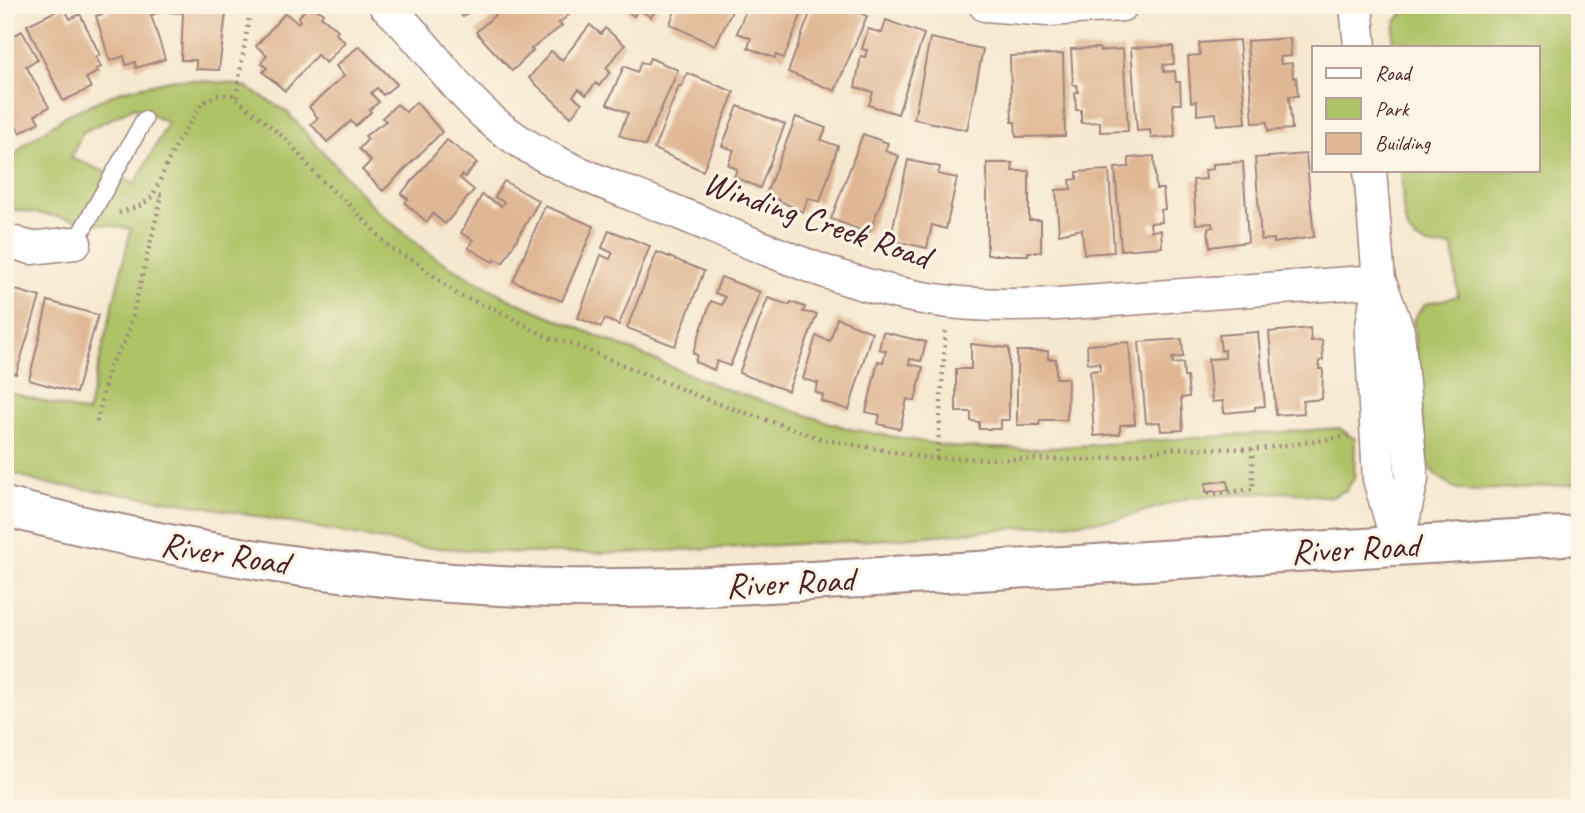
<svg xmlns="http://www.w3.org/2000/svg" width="1585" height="813" viewBox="0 0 1585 813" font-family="Caveat,sans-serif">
  <rect width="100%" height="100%" fill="#fcf5e5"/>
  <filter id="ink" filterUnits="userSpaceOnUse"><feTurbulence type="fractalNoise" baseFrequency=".0143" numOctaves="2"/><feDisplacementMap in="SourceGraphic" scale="14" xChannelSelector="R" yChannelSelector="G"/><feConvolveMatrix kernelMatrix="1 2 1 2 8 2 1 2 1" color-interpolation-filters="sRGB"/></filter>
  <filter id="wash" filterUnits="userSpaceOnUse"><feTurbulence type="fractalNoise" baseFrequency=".00686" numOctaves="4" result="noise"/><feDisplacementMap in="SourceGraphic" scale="28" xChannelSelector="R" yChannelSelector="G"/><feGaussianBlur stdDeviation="1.57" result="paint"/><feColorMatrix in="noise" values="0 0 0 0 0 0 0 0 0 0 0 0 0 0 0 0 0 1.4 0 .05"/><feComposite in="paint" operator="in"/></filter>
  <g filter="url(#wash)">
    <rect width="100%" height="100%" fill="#f6e8d0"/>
    <g fill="#aec266" stroke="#7c7048" stroke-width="2" fill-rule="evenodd">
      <path d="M1446,5H1580V484L1469,491L1454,488L1434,473L1426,462L1413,320L1425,304L1458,296L1453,246C1395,252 1405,214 1401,170H1538V47H1393C1390,6 1414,8 1446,5Z"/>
      <path d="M174,79L230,83L248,88L287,112L376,210L431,255L509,299L722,388L850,429L953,447L1030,449L1339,428L1355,439L1354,479L1346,490L1332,497L1284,492L1191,497L1119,519L893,539L627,553H519L419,547L186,503L41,483L5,470V391L87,413L131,229L5,208V170L22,146L67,115L121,91ZM135,107L168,123L135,184L71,158L83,132Z"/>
    </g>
    <g id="blocks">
      <g fill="#e0b794">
        <polygon points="108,5 161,5 163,11 151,15 165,59 136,68 135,62 126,65 124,56 110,61 96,16 110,12"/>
        <polygon points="171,5 227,5 219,70 196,69 196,60 181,60 183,13 170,12"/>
        <polygon points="309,5 323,13 321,16 338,30 335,33 345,42 326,63 317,55 285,91 263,72 267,68 261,63 267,55 256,46 285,13 298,23 300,21 298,18"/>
        <polygon points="453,5 476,5 463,17"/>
        <polygon points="506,5 563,5 571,13 559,23 562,26 531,49 533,51 512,71 476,32"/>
        <polygon points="618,5 659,5 651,17 638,9 634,16"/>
        <polygon points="677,5 735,5 715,46 670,24"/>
        <polygon points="748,5 805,5 784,58 776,55 775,58 748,48 751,38 737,33"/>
        <polygon points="813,5 841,5 867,16 835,91 788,72"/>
        <polygon points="64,7 70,19 80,14 100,55 96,57 101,67 96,69 98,72 86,78 91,88 63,101 27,25"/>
        <polygon points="886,20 924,34 898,114 869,105 873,92 855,87 861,56 865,57 867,50 862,49 868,29 882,33"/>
        <polygon points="590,25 601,34 605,28 625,45 606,68 610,72 599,86 596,83 586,95 579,89 573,96 582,103 571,117 529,78 551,51 562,60"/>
        <polygon points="22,31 38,60 26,66 49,107 35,115 39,122 20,133 5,107 5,36 9,34 11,37"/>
        <polygon points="930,38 983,49 967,130 914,119"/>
        <polygon points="1290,38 1291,56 1280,57 1281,64 1292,63 1293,78 1296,77 1298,96 1289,96 1292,129 1268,131 1267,122 1253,123 1247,41"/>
        <polygon points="1239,40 1246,123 1217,125 1216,113 1197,115 1197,101 1191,102 1188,56 1200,55 1199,43"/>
        <polygon points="359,46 397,84 383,95 377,88 371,93 379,102 369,110 371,112 355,126 351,121 327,142 311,124 318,118 309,107 344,76 336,66"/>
        <polygon points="1173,46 1174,64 1163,65 1164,72 1175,71 1176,82 1180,82 1181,104 1173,104 1175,137 1151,138 1150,130 1137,131 1131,48"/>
        <polygon points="1099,48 1100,51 1123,49 1128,131 1100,132 1100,122 1081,123 1081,110 1076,110 1075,93 1078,92 1077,85 1073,85 1071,49"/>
        <polygon points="1063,54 1065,136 1016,137 1015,122 1012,122 1010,56"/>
        <polygon points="650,58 678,70 645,146 619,135 628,113 607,104 624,66 637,72 641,62 647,64"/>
        <polygon points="687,73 734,92 703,171 654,149 679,86 682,86"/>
        <polygon points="416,102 442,132 383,191 362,170 371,161 359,149 368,139 365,136 386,121 382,118 397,104 406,112"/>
        <polygon points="738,106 785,124 760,188 734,177 737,169 728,165 734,150 722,146"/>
        <polygon points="796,117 826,128 821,140 838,146 820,202 808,198 803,212 766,194"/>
        <polygon points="863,134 888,143 885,151 899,156 869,233 831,219"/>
        <polygon points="447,140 477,163 465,177 462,175 460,178 474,190 445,224 433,214 427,222 405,203 408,199 401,194"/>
        <polygon points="1306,154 1314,237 1274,243 1274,239 1261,240 1255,158"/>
        <polygon points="1154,156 1156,189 1163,189 1165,209 1161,210 1162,222 1150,223 1151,231 1161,230 1162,247 1121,250 1115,168 1129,167 1129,158"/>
        <polygon points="908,160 940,167 938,174 957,178 946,229 932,225 927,248 890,240"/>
        <polygon points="1243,162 1248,242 1210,247 1208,228 1213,227 1212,223 1196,224 1193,180 1206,179 1205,170 1213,169 1213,164"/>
        <polygon points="987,163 1013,163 1012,171 1029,171 1029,220 1041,220 1041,252 1028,252 1028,255 987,255"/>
        <polygon points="1109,170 1114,252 1084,254 1082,229 1059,234 1056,190 1071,189 1070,180 1077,179 1077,172"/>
        <polygon points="504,181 539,201 503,263 495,259 493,262 468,248 473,240 461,233 482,195 501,206 504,202 495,197"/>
        <polygon points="545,206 594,226 562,301 513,281"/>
        <polygon points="609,230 650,246 619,325 605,319 601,327 578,318 601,255 610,259 613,253 602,248"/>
        <polygon points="657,252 704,271 675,346 627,328"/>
        <polygon points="721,277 760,292 730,366 717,361 714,370 695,362 697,355 693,353 711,301 722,305 725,297 715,293"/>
        <polygon points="5,287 40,297 16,374 5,371"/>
        <polygon points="768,298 789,305 791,302 805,307 803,312 817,314 788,391 739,373"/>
        <polygon points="48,301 98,315 76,393 29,380"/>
        <polygon points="837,318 872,332 849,410 821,401 823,395 815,392 818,383 803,379 816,336 830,341"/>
        <polygon points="1310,328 1311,341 1322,340 1323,360 1319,361 1319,369 1323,369 1322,399 1303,401 1304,413 1276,415 1269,332"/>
        <polygon points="883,332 926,342 921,361 910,359 909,364 923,367 915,401 907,399 900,429 878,424 880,415 866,412 878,361 883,362 886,351 879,349"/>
        <polygon points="1258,332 1265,406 1255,407 1255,410 1224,413 1223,401 1212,402 1208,359 1225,358 1225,350 1221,351 1219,335"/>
        <polygon points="1182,339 1183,357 1172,358 1173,364 1183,363 1184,377 1187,377 1189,397 1181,398 1183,430 1161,431 1160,422 1146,423 1139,342"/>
        <polygon points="1129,342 1135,424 1120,425 1120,434 1094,436 1090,371 1100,370 1100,363 1088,364 1087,345"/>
        <polygon points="971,344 1009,348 1009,420 1001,420 1001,429 979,429 979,422 971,421 971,412 956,412 956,369 971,369"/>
        <polygon points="1017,351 1048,351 1048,359 1056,359 1056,378 1068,378 1067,420 1040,420 1039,425 1017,425"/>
        <polygon points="1227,481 1229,490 1206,492 1206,483"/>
      </g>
    </g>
  </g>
  <g filter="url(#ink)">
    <use href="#blocks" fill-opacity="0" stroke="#a0847e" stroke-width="2"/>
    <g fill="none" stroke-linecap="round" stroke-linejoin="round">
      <g stroke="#a0847e" stroke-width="19">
        <polyline id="lane" points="75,243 144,120"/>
      </g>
      <g stroke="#a0847e" stroke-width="35">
        <g id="street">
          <path d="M385,5C428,43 456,94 502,129C550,165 609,185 664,207C756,244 851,291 951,302C986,306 1022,305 1057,304L1379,281"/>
          <polyline points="985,5 1048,10 1122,5"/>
          <polyline points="1356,5 1360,47"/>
          <polyline points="1370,170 1379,281 1371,332 1379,479 1398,545"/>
          <polyline points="5,240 31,248 75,243"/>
          <polyline points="1380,282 1398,331 1412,479 1399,540"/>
        </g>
      </g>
      <g stroke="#a0847e" stroke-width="42">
        <path id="secondary" d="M5,507C162,547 322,576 483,585C637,594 791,582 944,573C1156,561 1368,547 1580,535"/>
      </g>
      <g stroke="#a0847e" stroke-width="4.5" stroke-dasharray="2 5" stroke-linecap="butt">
        <polyline points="236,97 251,5"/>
        <polyline points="119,213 142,205 153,196 175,146 203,102 218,95 232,95 287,140 319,178 355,210 390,248 416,262 458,295 497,310 549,338 572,344 708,400 822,439 927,458 1096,460 1176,448 1259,449 1351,436"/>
        <polyline points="97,422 109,366 125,341 131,321 162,195 155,193"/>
        <polyline points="937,459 946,327"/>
        <polyline points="1208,494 1253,489 1252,449"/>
      </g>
      <use href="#lane" stroke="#fff" stroke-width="16"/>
      <use href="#street" stroke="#fff" stroke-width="32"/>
      <use href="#secondary" stroke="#fff" stroke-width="38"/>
    </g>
  </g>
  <g text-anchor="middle" stroke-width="6" stroke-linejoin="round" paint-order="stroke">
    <g font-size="35" fill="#4a1f2b" stroke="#fcf5e5">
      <text transform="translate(817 219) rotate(19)" y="12">Winding Creek Road</text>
      <text transform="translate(1355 548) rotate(-3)" y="12">River Road</text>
      <text transform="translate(225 553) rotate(9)" y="12">River Road</text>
      <text transform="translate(790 582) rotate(-3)" y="12">River Road</text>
    </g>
  </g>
  <rect width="1585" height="813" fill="none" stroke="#fcf5e5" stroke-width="28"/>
  <rect x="1312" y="46" width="228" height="126" fill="#fcf5e5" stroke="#b59f9b" stroke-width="2"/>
  <rect x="1326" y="68" width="35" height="10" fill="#ffffff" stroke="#b59f9b" stroke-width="2"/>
  <text x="1375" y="80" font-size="21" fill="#4a1f2b">Road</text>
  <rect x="1326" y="98" width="35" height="21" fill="#aec266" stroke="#b59f9b" stroke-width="2"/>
  <text x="1375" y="116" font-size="21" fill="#4a1f2b">Park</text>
  <rect x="1326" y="133" width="35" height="21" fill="#e0b794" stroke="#b59f9b" stroke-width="2"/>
  <text x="1375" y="150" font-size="21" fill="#4a1f2b">Building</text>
</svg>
